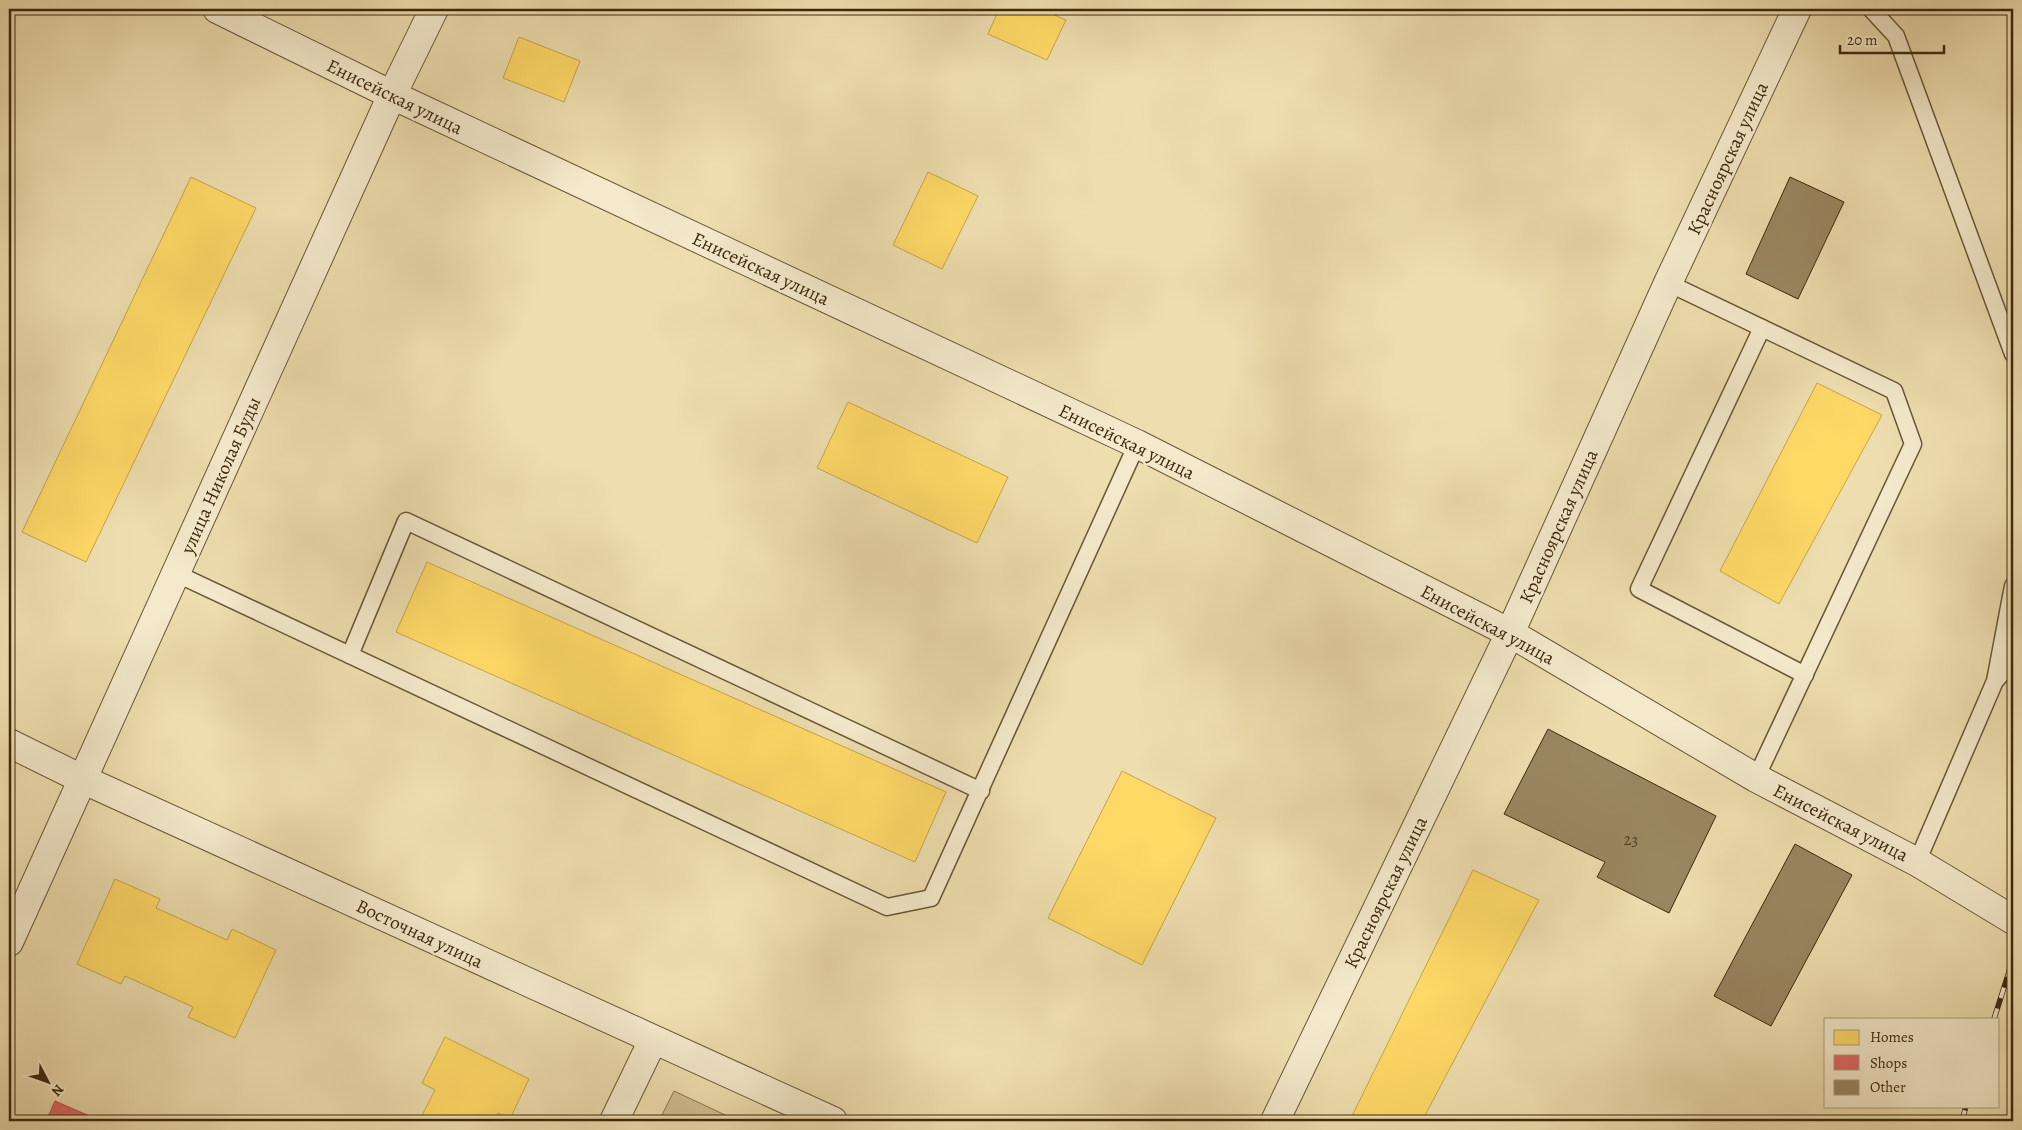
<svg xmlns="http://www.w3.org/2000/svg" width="2022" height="1130" viewBox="0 0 2022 1130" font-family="Alegreya,serif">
  <rect width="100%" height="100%" fill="#eedeaf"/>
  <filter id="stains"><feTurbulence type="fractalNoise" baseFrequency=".004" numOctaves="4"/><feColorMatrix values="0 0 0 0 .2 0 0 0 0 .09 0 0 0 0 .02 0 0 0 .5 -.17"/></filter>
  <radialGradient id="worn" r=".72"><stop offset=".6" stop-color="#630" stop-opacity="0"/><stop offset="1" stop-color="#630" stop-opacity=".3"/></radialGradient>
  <polygon fill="#d0bf93" stroke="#867450" points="674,1091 738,1121 659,1121"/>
  <g fill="#ffd966" stroke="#c5a44b">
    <polygon points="999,9 1041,9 1066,20 1047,60 988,34"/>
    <polygon points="519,37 580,61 564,102 503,78"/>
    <polygon points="928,172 978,196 942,269 893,245"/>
    <polygon points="191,177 256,208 86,562 22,532"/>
    <polygon points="1817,383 1882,415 1779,604 1720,571"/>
    <polygon points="848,402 1008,477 977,543 817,468"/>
    <polygon points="427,562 946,792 915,862 396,632"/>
    <polygon points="1122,771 1216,818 1142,965 1048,918"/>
    <polygon points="1473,870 1539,900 1422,1121 1359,1121 1351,1118"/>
    <polygon points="115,879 160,899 156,908 227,940 232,929 276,950 235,1038 188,1017 193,1007 125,976 121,984 77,964"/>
    <polygon points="445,1037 529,1079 510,1119 498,1113 494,1121 419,1121 435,1090 422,1083"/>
  </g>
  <polygon fill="#e06666" stroke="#af534b" points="55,1101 101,1121 46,1121"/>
  <g fill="#998761" stroke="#3d280d">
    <polygon points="1790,177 1844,202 1798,299 1746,274"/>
    <polygon points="1548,729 1716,816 1669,913 1597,877 1605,862 1504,814"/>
    <polygon points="1795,844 1852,875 1771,1026 1714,996"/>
  </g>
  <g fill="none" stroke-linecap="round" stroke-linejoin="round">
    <g stroke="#695636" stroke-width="19">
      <g id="service">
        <polyline points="1871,9 1896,36 2013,354"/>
        <polyline points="1668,283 1894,391 1913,444 1756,778"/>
        <polyline points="1762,328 1639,589 1805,675"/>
        <polyline points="175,573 887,907 931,898 1137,444"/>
        <polyline points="350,655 406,521 981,791"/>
        <polyline points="1997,679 2013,659"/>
        <polyline points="1917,862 1995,681 2013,586"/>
      </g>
    </g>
    <g stroke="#695636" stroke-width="30">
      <g id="minor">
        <polyline points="217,9 392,95 1137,444 1510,633 1756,778 1917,862 2013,920"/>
        <polyline points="9,743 82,779 833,1121"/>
        <polyline points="614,1121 653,1040"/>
        <polyline points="1275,1121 1510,633 1668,283 1797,9"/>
      </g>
    </g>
    <g stroke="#695636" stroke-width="30">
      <polyline id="tertiary" points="9,942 392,95 434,9"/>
    </g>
    <use href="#service" stroke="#f4eacb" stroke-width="16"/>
    <use href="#minor" stroke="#f4eacb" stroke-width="28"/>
    <use href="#tertiary" stroke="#f4eacb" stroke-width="28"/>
    <g stroke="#3d280d" stroke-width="5.5">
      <g id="rail">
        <polyline points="1994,1019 2013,959"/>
        <polyline points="1962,1121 1966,1106"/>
        <polyline points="2011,1121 2013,1108"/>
      </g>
    </g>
    <use href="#rail" stroke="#f4eacb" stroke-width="4" stroke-dasharray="11" stroke-linecap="butt"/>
  </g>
  <g text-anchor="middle" stroke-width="5" stroke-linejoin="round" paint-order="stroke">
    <g font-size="16" fill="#544022">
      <text x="1631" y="845">23</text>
    </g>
    <g font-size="19" fill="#3d280d" stroke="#f4eacb">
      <text transform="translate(395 96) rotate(26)" y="7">Енисейская улица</text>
      <text transform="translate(1727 158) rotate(-65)" y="7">Красноярская улица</text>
      <text transform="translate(761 268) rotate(25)" y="7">Енисейская улица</text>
      <text transform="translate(1127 441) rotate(26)" y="7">Енисейская улица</text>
      <text transform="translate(220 475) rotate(-66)" y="7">улица Николая Буды</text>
      <text transform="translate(1558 526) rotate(-66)" y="7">Красноярская улица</text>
      <text transform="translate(1488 624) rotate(28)" y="7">Енисейская улица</text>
      <text transform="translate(1841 822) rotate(27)" y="7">Енисейская улица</text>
      <text transform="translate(1385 892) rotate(-64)" y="7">Красноярская улица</text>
      <text transform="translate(420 933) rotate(25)" y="7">Восточная улица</text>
    </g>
  </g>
  <rect width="2022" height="1130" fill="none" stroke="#eedeaf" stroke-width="30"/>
  <rect x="10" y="10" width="2002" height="1110" fill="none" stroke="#3d280d" stroke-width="2.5"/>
  <rect x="15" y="15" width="1992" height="1100" fill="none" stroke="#3d280d"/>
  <rect x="1824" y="1018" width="175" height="90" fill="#f4eacb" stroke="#ab9c7f"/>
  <rect x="1834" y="1030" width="25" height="15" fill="#ffd966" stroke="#ab9c7f"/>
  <text x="1870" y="1042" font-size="15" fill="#3d280d">Homes</text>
  <rect x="1834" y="1055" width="25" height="15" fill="#e06666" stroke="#ab9c7f"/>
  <text x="1870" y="1068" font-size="15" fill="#3d280d">Shops</text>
  <rect x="1834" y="1080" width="25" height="15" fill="#998761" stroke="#ab9c7f"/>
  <text x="1870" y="1092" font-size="15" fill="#3d280d">Other</text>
  <g transform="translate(48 1082) rotate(131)" stroke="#f4eacb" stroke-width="4" paint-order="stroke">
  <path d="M0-4L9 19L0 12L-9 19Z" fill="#3d280d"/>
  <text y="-8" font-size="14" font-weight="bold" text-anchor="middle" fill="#3d280d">N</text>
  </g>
  <path d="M1840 45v8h104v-8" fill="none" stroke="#3d280d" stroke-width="2.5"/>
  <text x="1847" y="45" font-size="15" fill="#3d280d" stroke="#f4eacb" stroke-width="4" paint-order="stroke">20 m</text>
  <rect width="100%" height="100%" filter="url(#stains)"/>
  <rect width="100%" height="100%" fill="url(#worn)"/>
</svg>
